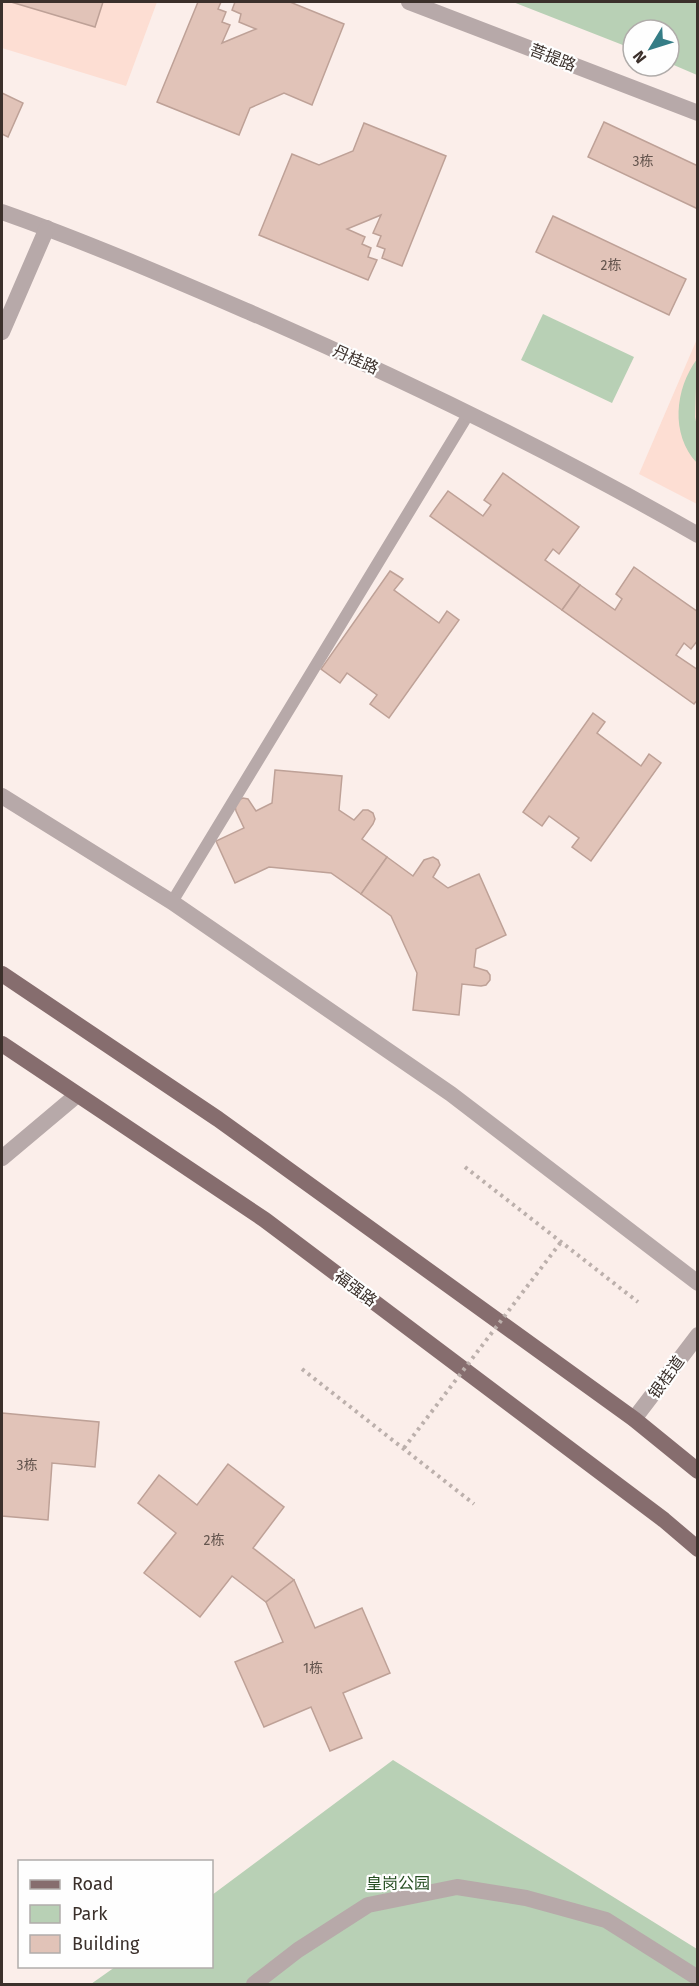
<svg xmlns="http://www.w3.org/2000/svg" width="699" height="1986" viewBox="0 0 699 1986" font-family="'Fira Sans','Noto Sans SC',sans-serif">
  <rect width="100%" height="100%" fill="#fbeeea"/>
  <g fill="#fdded3">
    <polygon points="2,2 157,2 126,86 2,48"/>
    <polygon points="697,339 697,504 639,474"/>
  </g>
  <g fill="#b8d0b5">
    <polygon points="513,2 697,2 697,75 669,63 669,30 633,30 633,49"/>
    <polygon points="543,314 634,357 612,403 521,360"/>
    <path d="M697,359L695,417L697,426V463C670,434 675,389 697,359Z"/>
    <polygon points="393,1760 697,1949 697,1984 91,1984 115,1967 212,1966 212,1895"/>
  </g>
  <g fill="#e1c3b8" stroke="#bea197" stroke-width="1.5">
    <polygon points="11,2 103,2 95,27"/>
    <polygon points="198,2 221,2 218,9 226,12 222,22 230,25 222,43 256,29 239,22 241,14 232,10 235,2 290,2 344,24 312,105 284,93 250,108 239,135 157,102"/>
    <polygon points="2,93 23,103 8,137 2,134"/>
    <polygon points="604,122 698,166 698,209 588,157"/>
    <polygon points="364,123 446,156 402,266 382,258 385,249 377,246 381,236 373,233 381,215 347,229 365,237 362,244 371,248 368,257 377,260 368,280 259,235 292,154 319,165 353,151"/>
    <polygon points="553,216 686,279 669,315 536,252"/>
    <polygon points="503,473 579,527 559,554 553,549 545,560 580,585 562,610 430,516 448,491 483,516 491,505 484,500"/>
    <polygon points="634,567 698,612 698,640 691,649 684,643 676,655 698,670 698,699 694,704 562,610 580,585 615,610 622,599 616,594"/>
    <polygon points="390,571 403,579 394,590 439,623 447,611 459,620 389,718 370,704 377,695 347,673 340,683 321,669"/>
    <polygon points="593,713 605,722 597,733 641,766 649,754 661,763 591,861 572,847 579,838 549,816 542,826 523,812"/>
    <polygon points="275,770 342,776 339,810 354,820 363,810 368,810 373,813 375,819 373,824 362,839 387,857 361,894 331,873 269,867 235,883 216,841 244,828 236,811 235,805 238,800 243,798 248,799 256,811 272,803"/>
    <polygon points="387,857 413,876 424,860 433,857 438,860 440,865 433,877 448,888 479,874 506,935 476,949 474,967 487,971 490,975 490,980 486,985 481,986 462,984 459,1015 413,1010 417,973 391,916 361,894"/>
    <polygon points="2,1413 99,1422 95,1467 52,1463 48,1520 2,1516"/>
    <polygon points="228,1464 284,1507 253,1548 294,1580 266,1602 232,1576 200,1617 144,1573 176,1533 138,1503 159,1475 197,1505"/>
    <polygon points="294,1580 315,1628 362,1608 390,1673 343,1693 362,1738 330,1751 311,1707 264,1727 235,1662 283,1642 266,1602"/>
  </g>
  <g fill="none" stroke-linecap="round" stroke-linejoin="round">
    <g stroke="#bcb0ac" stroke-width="4" stroke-dasharray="3 4.5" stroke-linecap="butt">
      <polyline points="465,1167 638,1302"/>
      <polyline points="302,1369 474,1504"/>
    </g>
    <polyline stroke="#b7a9a9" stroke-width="12" points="172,902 469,413"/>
    <polyline stroke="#b7a9a9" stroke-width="16" points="254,1984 298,1950 368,1905 457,1887 526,1898 606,1920 698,1978"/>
    <g stroke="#b7a9a9" stroke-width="16">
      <path d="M2,212C90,243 177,281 263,318C411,383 557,454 698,535"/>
      <polyline points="2,332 47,228"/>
      <polyline points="2,796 172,902 451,1094 698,1283"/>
      <polyline points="634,1419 698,1335"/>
    </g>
    <g stroke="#b7a9a9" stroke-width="16">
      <polyline points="409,2 698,113"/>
      <polyline points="2,1158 77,1095"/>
    </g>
    <g stroke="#866d6e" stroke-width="16">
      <polyline points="2,974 218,1119 634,1419 698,1471"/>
      <polyline points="2,1044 265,1220 664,1520 698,1549"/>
    </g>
    <polyline stroke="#bcb0ac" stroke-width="4" stroke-dasharray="3 4.5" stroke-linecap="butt" points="404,1448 561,1242"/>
  </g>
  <g text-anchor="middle" stroke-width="4.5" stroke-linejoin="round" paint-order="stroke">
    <g font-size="14" fill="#64554e">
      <text x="643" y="166">3栋</text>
      <text x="611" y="270">2栋</text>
      <text x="27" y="1470">3栋</text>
      <text x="214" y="1545">2栋</text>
      <text x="313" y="1673">1栋</text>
    </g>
    <g font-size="16" fill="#3b302b" stroke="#fefefe">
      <text transform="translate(553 57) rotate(21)" y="6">菩提路</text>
      <text transform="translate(356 359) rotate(24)" y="6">丹桂路</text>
      <text transform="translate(356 1288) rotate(37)" y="6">福强路</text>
      <text transform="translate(666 1377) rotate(-54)" y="6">银桂道</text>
    </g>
    <g font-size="16" fill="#254d21" stroke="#fefefe">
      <text x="398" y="1889">皇岗公园</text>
    </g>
  </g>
  <rect width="699" height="1986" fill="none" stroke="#3b302b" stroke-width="6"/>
  <rect x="18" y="1860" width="195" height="108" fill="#fefefe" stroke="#b0acaa" stroke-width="1.5"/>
  <rect x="30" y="1880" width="30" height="9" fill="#866d6e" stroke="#b0acaa" stroke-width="1.5"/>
  <text x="72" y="1890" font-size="18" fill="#3b302b">Road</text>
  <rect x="30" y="1905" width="30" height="18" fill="#b8d0b5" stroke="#b0acaa" stroke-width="1.5"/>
  <text x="72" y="1920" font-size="18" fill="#3b302b">Park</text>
  <rect x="30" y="1935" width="30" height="18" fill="#e1c3b8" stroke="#b0acaa" stroke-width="1.5"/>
  <text x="72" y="1950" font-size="18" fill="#3b302b">Building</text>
  <g transform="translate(651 48) rotate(232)"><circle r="28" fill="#fefefe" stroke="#b0acaa" stroke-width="1.5"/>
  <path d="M0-4.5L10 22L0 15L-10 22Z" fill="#357d86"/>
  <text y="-9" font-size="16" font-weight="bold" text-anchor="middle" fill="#3b302b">N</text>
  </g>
</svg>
